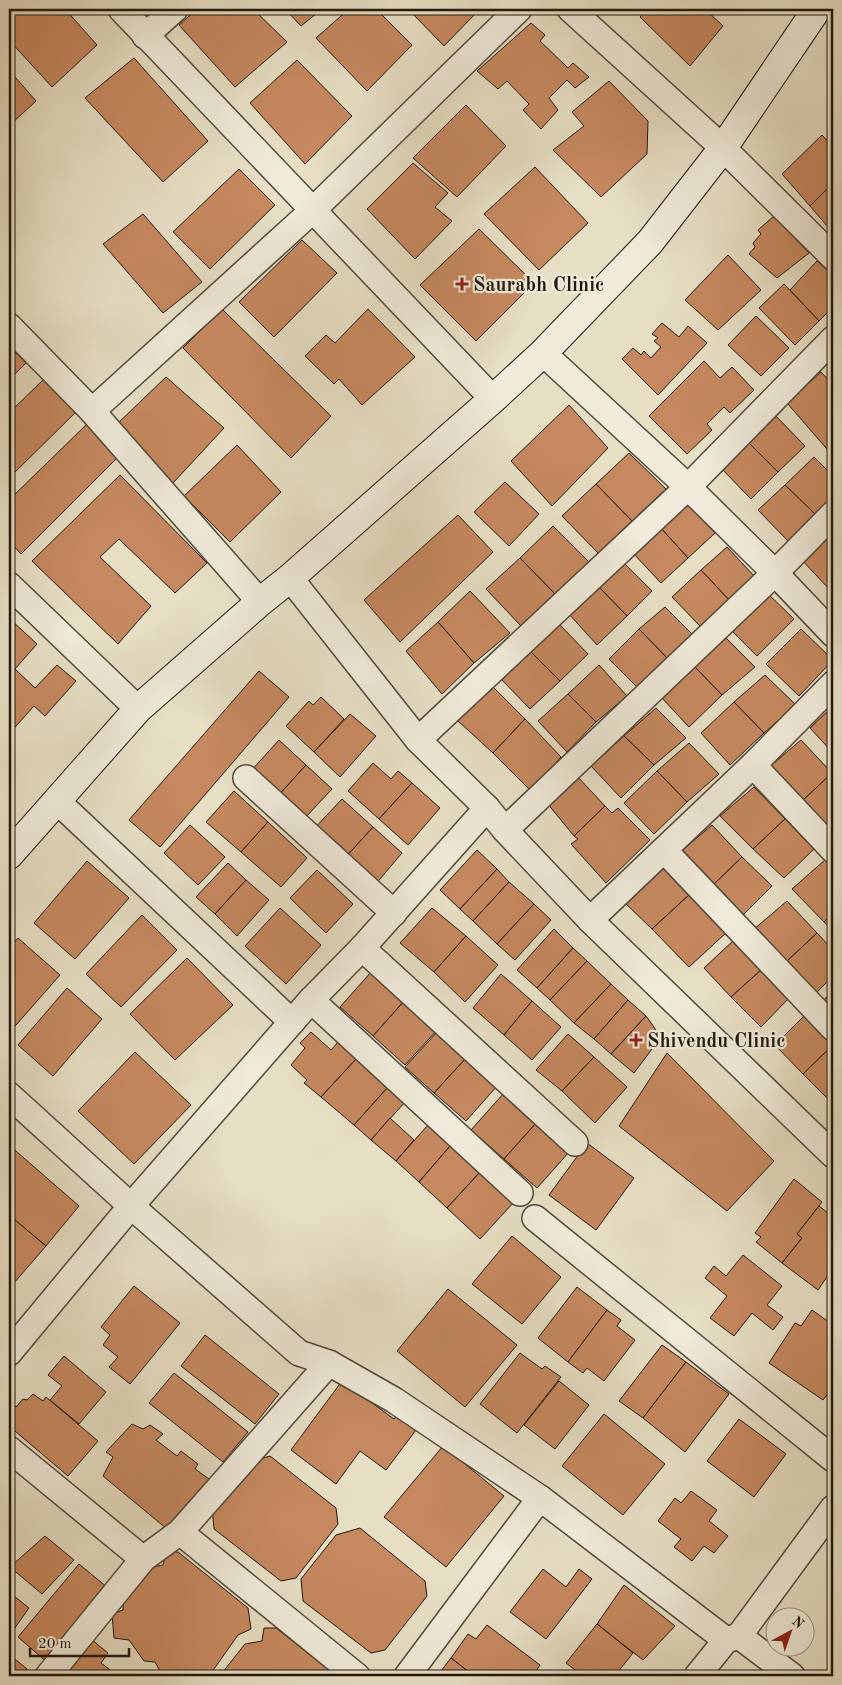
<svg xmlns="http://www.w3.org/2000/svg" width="842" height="1685" viewBox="0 0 842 1685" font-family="'Old Standard TT',serif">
  <rect width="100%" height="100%" fill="#e7dfc4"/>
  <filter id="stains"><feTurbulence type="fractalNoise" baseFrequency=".004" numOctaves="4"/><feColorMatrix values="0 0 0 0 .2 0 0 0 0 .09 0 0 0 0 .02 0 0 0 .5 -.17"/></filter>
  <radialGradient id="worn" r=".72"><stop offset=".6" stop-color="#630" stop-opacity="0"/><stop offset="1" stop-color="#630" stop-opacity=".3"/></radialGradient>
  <g fill="#c6895f" stroke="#21180e">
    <polygon points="9,9 65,9 97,45 52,87 9,40"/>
    <polygon points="197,9 253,9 287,42 235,87 179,25"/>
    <polygon points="285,9 322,9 301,26"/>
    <polygon points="349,9 376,9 412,45 367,91 316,38"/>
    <polygon points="408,9 480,9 444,46"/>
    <polygon points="647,9 705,9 723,26 690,66 640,17"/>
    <polygon points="531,23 545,35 540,41 568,68 573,63 589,77 575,88 567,80 549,98 558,110 541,129 523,110 529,104 507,81 498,89 477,71"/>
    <polygon points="134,58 208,141 163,182 85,98"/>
    <polygon points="297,60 352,116 305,164 250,103"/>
    <polygon points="9,70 36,101 9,126"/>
    <polygon points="609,81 648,121 647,154 601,197 553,150 584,126 572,112"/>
    <polygon points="466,105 506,146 457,197 413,158"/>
    <polygon points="822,135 833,147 833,183 810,206 782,174"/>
    <polygon points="413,163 448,193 435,207 452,221 415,259 367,209"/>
    <polygon points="535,167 588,223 539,270 484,214"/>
    <polygon points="239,169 275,205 210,269 173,232"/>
    <polygon points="833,183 833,233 810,206"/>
    <polygon points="143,214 202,282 163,313 103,244"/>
    <polygon points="774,216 809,253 777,278 749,254 755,247 753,243 761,234 758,230"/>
    <polygon points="479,229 534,283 476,341 420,285"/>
    <polygon points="302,240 337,273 274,337 239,302"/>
    <polygon points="728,255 761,290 718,330 685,300"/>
    <polygon points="817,261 833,276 833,307 819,321 790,290"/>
    <polygon points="784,284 819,321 795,345 759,308"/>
    <polygon points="222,309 331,416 291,458 183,348"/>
    <polygon points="368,309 415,357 362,405 339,379 334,384 305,356 326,335 335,343"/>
    <polygon points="756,316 789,348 761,376 728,345"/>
    <polygon points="662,323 679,337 688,326 707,343 658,395 622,359 633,348 641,355 644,351 651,358 661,347 654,341 658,338 652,334"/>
    <polygon points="9,346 26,363 9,380"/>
    <polygon points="704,361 720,378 732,367 754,390 730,413 724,407 707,424 712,430 687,454 649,416"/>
    <polygon points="821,372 833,385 833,456 787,403"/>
    <polygon points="166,377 224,428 173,483 115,426"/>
    <polygon points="44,379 76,412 9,478 9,413"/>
    <polygon points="569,405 608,448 552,506 511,461"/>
    <polygon points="774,414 805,446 778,472 747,441"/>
    <polygon points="87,424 119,456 21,554 9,541 9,500"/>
    <polygon points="747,441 778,472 751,499 720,467"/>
    <polygon points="237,445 281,492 230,542 184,496"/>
    <polygon points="629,453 666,489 632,521 596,484"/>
    <polygon points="814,457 833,476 833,496 815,514 785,485"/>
    <polygon points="120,475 207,563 175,593 119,539 100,557 151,606 118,644 32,561"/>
    <polygon points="505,482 539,514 509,546 474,512"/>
    <polygon points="596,484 632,521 598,553 562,516"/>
    <polygon points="785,485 815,514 788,541 758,510"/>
    <polygon points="686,502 715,533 688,558 659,526"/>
    <polygon points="458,515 493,552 400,642 364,600"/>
    <polygon points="553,526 590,563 556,595 520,558"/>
    <polygon points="659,526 688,558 661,583 632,552"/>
    <polygon points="828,534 833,539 833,587 830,590 801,559"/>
    <polygon points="727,547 756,578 730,601 701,570"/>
    <polygon points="520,558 556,595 522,627 486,589"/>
    <polygon points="624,563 652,591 627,616 598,586"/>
    <polygon points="701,570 730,601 702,628 672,597"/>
    <polygon points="598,586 627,616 597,645 568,613"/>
    <polygon points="470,591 510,633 474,663 438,622"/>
    <polygon points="766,592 794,619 757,656 728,627"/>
    <polygon points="833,603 833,615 827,608"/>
    <polygon points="665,607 694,636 669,660 639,629"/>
    <polygon points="9,618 37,644 15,669 35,688 57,665 76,681 45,716 34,706 9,734"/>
    <polygon points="438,622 474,663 442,694 406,651"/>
    <polygon points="559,624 588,654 560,681 530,651"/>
    <polygon points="639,629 669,660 637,687 609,659"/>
    <polygon points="801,629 833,660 799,696 766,664"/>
    <polygon points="724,636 755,667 722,695 693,665"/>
    <polygon points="530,651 560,681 530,709 501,679"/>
    <polygon points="599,665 627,696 596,722 568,694"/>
    <polygon points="693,665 722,695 689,727 660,696"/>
    <polygon points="259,671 289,697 160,847 129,820"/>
    <polygon points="765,675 796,705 764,733 734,702"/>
    <polygon points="491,685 525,719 493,753 457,720"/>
    <polygon points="568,694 596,722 567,752 538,721"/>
    <polygon points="321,697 344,719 314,752 286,726 309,701 313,705"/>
    <polygon points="734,702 764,733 730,765 701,733"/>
    <polygon points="833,706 833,753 810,728"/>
    <polygon points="656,708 686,738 654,765 624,736"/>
    <polygon points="350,714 376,736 340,777 314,752"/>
    <polygon points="525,719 561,757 531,791 493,753"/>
    <polygon points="624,736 654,765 621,798 591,766"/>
    <polygon points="279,740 306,765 278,796 251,771"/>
    <polygon points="801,740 832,773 800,803 767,769"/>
    <polygon points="689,743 719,774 687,802 657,771"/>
    <polygon points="373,763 391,779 398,771 412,783 379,819 348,791"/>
    <polygon points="306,765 332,789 304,819 278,796"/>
    <polygon points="657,771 687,802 654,834 624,803"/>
    <polygon points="832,773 833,774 833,830 831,832 800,803"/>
    <polygon points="576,775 605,806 574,836 547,803"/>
    <polygon points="412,783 440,808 408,845 379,819"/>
    <polygon points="754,787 785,819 753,849 720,816"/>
    <polygon points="234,791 268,822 241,852 206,822"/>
    <polygon points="342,799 373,827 344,859 313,830"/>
    <polygon points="605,806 612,813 618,808 650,840 606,883 571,844 578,839 574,836"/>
    <polygon points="785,819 814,849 784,878 753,849"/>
    <polygon points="268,822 307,858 281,887 241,852"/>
    <polygon points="190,825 225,857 198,885 164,853"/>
    <polygon points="712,825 742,857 711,887 678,854"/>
    <polygon points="373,827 402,853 374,886 344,859"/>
    <polygon points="477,850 497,869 460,909 440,890"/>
    <polygon points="742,857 772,886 742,916 711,887"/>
    <polygon points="826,859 833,867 833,913 824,922 792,889"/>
    <polygon points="87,861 129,898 75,959 34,923"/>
    <polygon points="228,863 246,880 215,914 196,897"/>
    <polygon points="662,864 690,894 652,929 621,899"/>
    <polygon points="497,869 509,882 473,921 460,909"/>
    <polygon points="317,870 353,904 326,933 290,898"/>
    <polygon points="246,880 269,900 237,936 215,914"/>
    <polygon points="509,882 534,904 497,944 473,921"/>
    <polygon points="690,894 727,932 689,967 652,929"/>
    <polygon points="787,901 817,933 785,963 753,930"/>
    <polygon points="534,904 551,920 515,960 497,944"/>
    <polygon points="280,908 321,945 286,984 245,946"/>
    <polygon points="432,908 466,936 434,972 400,943"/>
    <polygon points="833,913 833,930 824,922"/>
    <polygon points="142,915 177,950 121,1007 86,974"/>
    <polygon points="554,929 573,948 537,988 517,970"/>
    <polygon points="817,933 833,950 833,976 816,993 785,963"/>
    <polygon points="466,936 498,965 465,1002 434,972"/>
    <polygon points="18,938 60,975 9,1033 9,949"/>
    <polygon points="734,940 762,969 731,997 704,968"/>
    <polygon points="573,948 587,961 550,1000 537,988"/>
    <polygon points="187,958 233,1005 175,1060 130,1014"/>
    <polygon points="587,961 611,984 574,1023 550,1000"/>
    <polygon points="762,969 789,998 761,1027 731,997"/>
    <polygon points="372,971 405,1000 373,1036 340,1007"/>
    <polygon points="501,974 532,1001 504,1035 473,1008"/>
    <polygon points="611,984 628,1000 594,1039 574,1023"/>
    <polygon points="67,988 102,1019 53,1076 18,1045"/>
    <polygon points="833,992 833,1013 821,1002"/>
    <polygon points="405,1000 438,1029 405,1065 373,1036"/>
    <polygon points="628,1000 646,1016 611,1054 594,1039"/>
    <polygon points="532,1001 561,1027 532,1060 504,1035"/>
    <polygon points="807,1013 833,1042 833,1045 803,1074 775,1045"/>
    <polygon points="646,1016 661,1037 634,1073 611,1054"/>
    <polygon points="438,1031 467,1057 434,1093 405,1067"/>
    <polygon points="311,1032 331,1050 340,1040 357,1058 321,1097 304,1083 307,1080 291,1065 305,1048 300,1043"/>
    <polygon points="568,1034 594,1057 562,1091 536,1070"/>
    <polygon points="833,1045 833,1100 831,1102 803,1074"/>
    <polygon points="135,1052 191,1105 134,1164 78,1111"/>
    <polygon points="667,1053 774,1161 727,1211 619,1126"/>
    <polygon points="467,1057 498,1085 466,1121 434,1093"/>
    <polygon points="594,1057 627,1087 595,1123 562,1091"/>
    <polygon points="357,1058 388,1087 354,1125 321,1097"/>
    <polygon points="388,1087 405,1102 371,1140 354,1125"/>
    <polygon points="504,1093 537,1122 504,1159 471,1130"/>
    <polygon points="390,1118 414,1140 396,1161 371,1140"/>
    <polygon points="537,1122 570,1151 537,1188 504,1159"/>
    <polygon points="428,1125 451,1145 419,1182 396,1161"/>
    <polygon points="587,1143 634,1178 596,1230 549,1195"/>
    <polygon points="9,1145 79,1206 46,1246 9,1215"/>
    <polygon points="451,1145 481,1171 447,1208 419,1182"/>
    <polygon points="481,1171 514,1202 480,1239 447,1208"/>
    <polygon points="794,1179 822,1202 797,1234 802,1238 782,1263 756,1242 761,1237 755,1233"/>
    <polygon points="819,1206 833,1217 833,1268 818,1290 782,1263 802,1238 797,1234"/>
    <polygon points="9,1215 46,1246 14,1283 9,1278"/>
    <polygon points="512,1236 561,1277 522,1324 472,1284"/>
    <polygon points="743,1255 782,1286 767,1305 783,1317 773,1330 752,1313 734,1336 710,1318 727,1296 705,1278 714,1266 726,1276"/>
    <polygon points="134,1286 180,1323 130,1384 109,1367 118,1357 103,1345 110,1335 101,1327"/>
    <polygon points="577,1287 607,1310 568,1362 538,1338"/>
    <polygon points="448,1289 517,1345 465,1407 397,1351"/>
    <polygon points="607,1310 621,1320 617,1326 635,1340 604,1381 587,1368 583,1373 568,1362"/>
    <polygon points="812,1310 833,1325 833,1387 823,1400 769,1363 795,1323 801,1326"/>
    <polygon points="205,1335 279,1394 255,1424 181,1366"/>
    <polygon points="662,1345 686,1362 643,1418 619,1401"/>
    <polygon points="520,1353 542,1369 545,1366 561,1377 517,1433 480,1404"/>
    <polygon points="64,1356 106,1392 79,1424 50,1400 62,1386 48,1375"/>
    <polygon points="686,1362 729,1394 685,1452 643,1418"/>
    <polygon points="174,1373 248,1432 223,1462 149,1403"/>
    <polygon points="342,1381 394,1419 400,1411 419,1426 386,1470 360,1451 336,1484 291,1450"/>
    <polygon points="559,1381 589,1405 555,1449 524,1425"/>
    <polygon points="33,1394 43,1401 46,1397 98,1441 68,1476 9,1426 9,1404 11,1402 16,1407 23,1399 27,1400"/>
    <polygon points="604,1414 665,1464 623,1515 562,1466"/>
    <polygon points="739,1419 786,1454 754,1497 707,1461"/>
    <polygon points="132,1424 143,1429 150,1425 163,1434 156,1440 177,1456 181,1451 198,1464 195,1469 209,1479 167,1529 103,1476 113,1457 106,1452"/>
    <polygon points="443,1446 504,1496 446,1567 384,1517"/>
    <polygon points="270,1456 336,1508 338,1524 296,1578 281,1581 214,1529 212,1507 247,1463"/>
    <polygon points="691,1491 717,1510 709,1521 728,1536 714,1553 704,1546 692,1561 674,1547 681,1539 658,1521 675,1498 681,1503"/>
    <polygon points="360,1528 425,1581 427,1596 385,1650 371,1653 303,1601 301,1579 336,1535"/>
    <polygon points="45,1536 74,1560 42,1594 10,1567"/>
    <polygon points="166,1552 178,1552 248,1608 251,1629 238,1635 209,1676 169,1676 161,1673 155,1662 144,1661 129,1640 114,1638 112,1614 123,1610 123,1597 147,1568 163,1565"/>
    <polygon points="79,1564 108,1588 49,1664 18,1637"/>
    <polygon points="543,1569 566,1587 579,1569 592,1579 546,1639 510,1612"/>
    <polygon points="624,1585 675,1626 643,1660 597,1624"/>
    <polygon points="9,1592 29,1608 12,1632 9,1629"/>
    <polygon points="597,1624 633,1653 617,1673 622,1676 583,1676 566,1663"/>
    <polygon points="487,1625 540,1665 533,1676 474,1676 451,1658 468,1634 476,1639"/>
    <polygon points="264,1628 276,1628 337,1676 222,1676 222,1673 245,1644 262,1641"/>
    <polygon points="91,1639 108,1653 101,1663 118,1676 58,1676 63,1670 69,1672 78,1656"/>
    <polygon points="9,1654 27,1669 22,1676 9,1676"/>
    <polygon points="451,1658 474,1676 437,1676"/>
  </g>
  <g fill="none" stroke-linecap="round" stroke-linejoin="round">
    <g stroke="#524a3c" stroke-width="28">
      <g id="minor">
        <polyline points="121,9 493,399"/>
        <polyline points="570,9 723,148 833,257"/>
        <polyline points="145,36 175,9"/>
        <polyline points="9,326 92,411 260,602"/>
        <polyline points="543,353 688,487 775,573 833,634"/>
        <polyline points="92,411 312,211 519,9"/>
        <polyline points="290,578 418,740 487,808 505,830 590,920 833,1155"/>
        <polyline points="9,585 138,709"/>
        <polyline points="418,740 688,487 833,339"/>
        <polyline points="753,765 833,850"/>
        <polyline points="246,778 394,913"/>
        <polyline points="57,801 292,1022"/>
        <polyline points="505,830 775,573 833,514"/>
        <polyline points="664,850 833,1028"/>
        <polyline points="590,920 753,765 833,684"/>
        <polyline points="362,948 575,1143"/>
        <polyline points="311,1000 520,1193"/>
        <polyline points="9,1095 131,1206 299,1353 329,1363 394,1400 540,1498 726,1640"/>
        <polyline points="535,1218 833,1459"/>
        <polyline points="9,1353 131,1206 311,1000 362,948 487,808"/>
        <polyline points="9,1449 143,1559"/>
        <polyline points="180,1532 357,1676"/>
        <polyline points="739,1636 792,1676"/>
        <polyline points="48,1676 143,1559 180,1532 329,1363"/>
        <polyline points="407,1676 540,1498"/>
        <polyline points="697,1676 726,1640 739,1636 833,1508"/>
      </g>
    </g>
    <g stroke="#21180e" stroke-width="30">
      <polyline id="secondary" points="9,855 138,709 260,602 290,578 493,399 543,353 650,242 723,148 817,9"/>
    </g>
    <use href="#minor" stroke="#efead9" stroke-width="25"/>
    <use href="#secondary" stroke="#efead9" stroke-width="28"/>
  </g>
  <g fill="#8f2418" stroke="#efead9" stroke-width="2">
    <path d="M459.5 276.5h5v5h5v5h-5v5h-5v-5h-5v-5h5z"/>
    <path d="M633.5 1032.5h5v5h5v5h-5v5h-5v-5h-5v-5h5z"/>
  </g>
  <g text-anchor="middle" stroke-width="4.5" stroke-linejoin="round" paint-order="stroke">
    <g font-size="20" font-weight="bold" fill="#21180e" stroke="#efead9" text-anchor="start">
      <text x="473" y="291">Saurabh Clinic</text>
      <text x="647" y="1047">Shivendu Clinic</text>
    </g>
  </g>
  <rect width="842" height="1685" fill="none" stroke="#e7dfc4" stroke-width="30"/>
  <rect x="10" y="10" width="822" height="1665" fill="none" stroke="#21180e" stroke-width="2.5"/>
  <rect x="15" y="15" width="812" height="1655" fill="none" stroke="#21180e"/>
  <g transform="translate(790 1632) rotate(40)"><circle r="24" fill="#efead9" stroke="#9d9688"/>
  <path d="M0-4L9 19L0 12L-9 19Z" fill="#8f2418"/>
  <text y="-8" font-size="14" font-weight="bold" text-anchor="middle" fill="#21180e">N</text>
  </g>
  <path d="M30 1648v8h99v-8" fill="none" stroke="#21180e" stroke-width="2.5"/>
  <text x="38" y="1648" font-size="15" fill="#21180e" stroke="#efead9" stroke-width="4" paint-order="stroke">20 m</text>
  <rect width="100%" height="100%" filter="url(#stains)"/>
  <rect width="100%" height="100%" fill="url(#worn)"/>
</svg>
